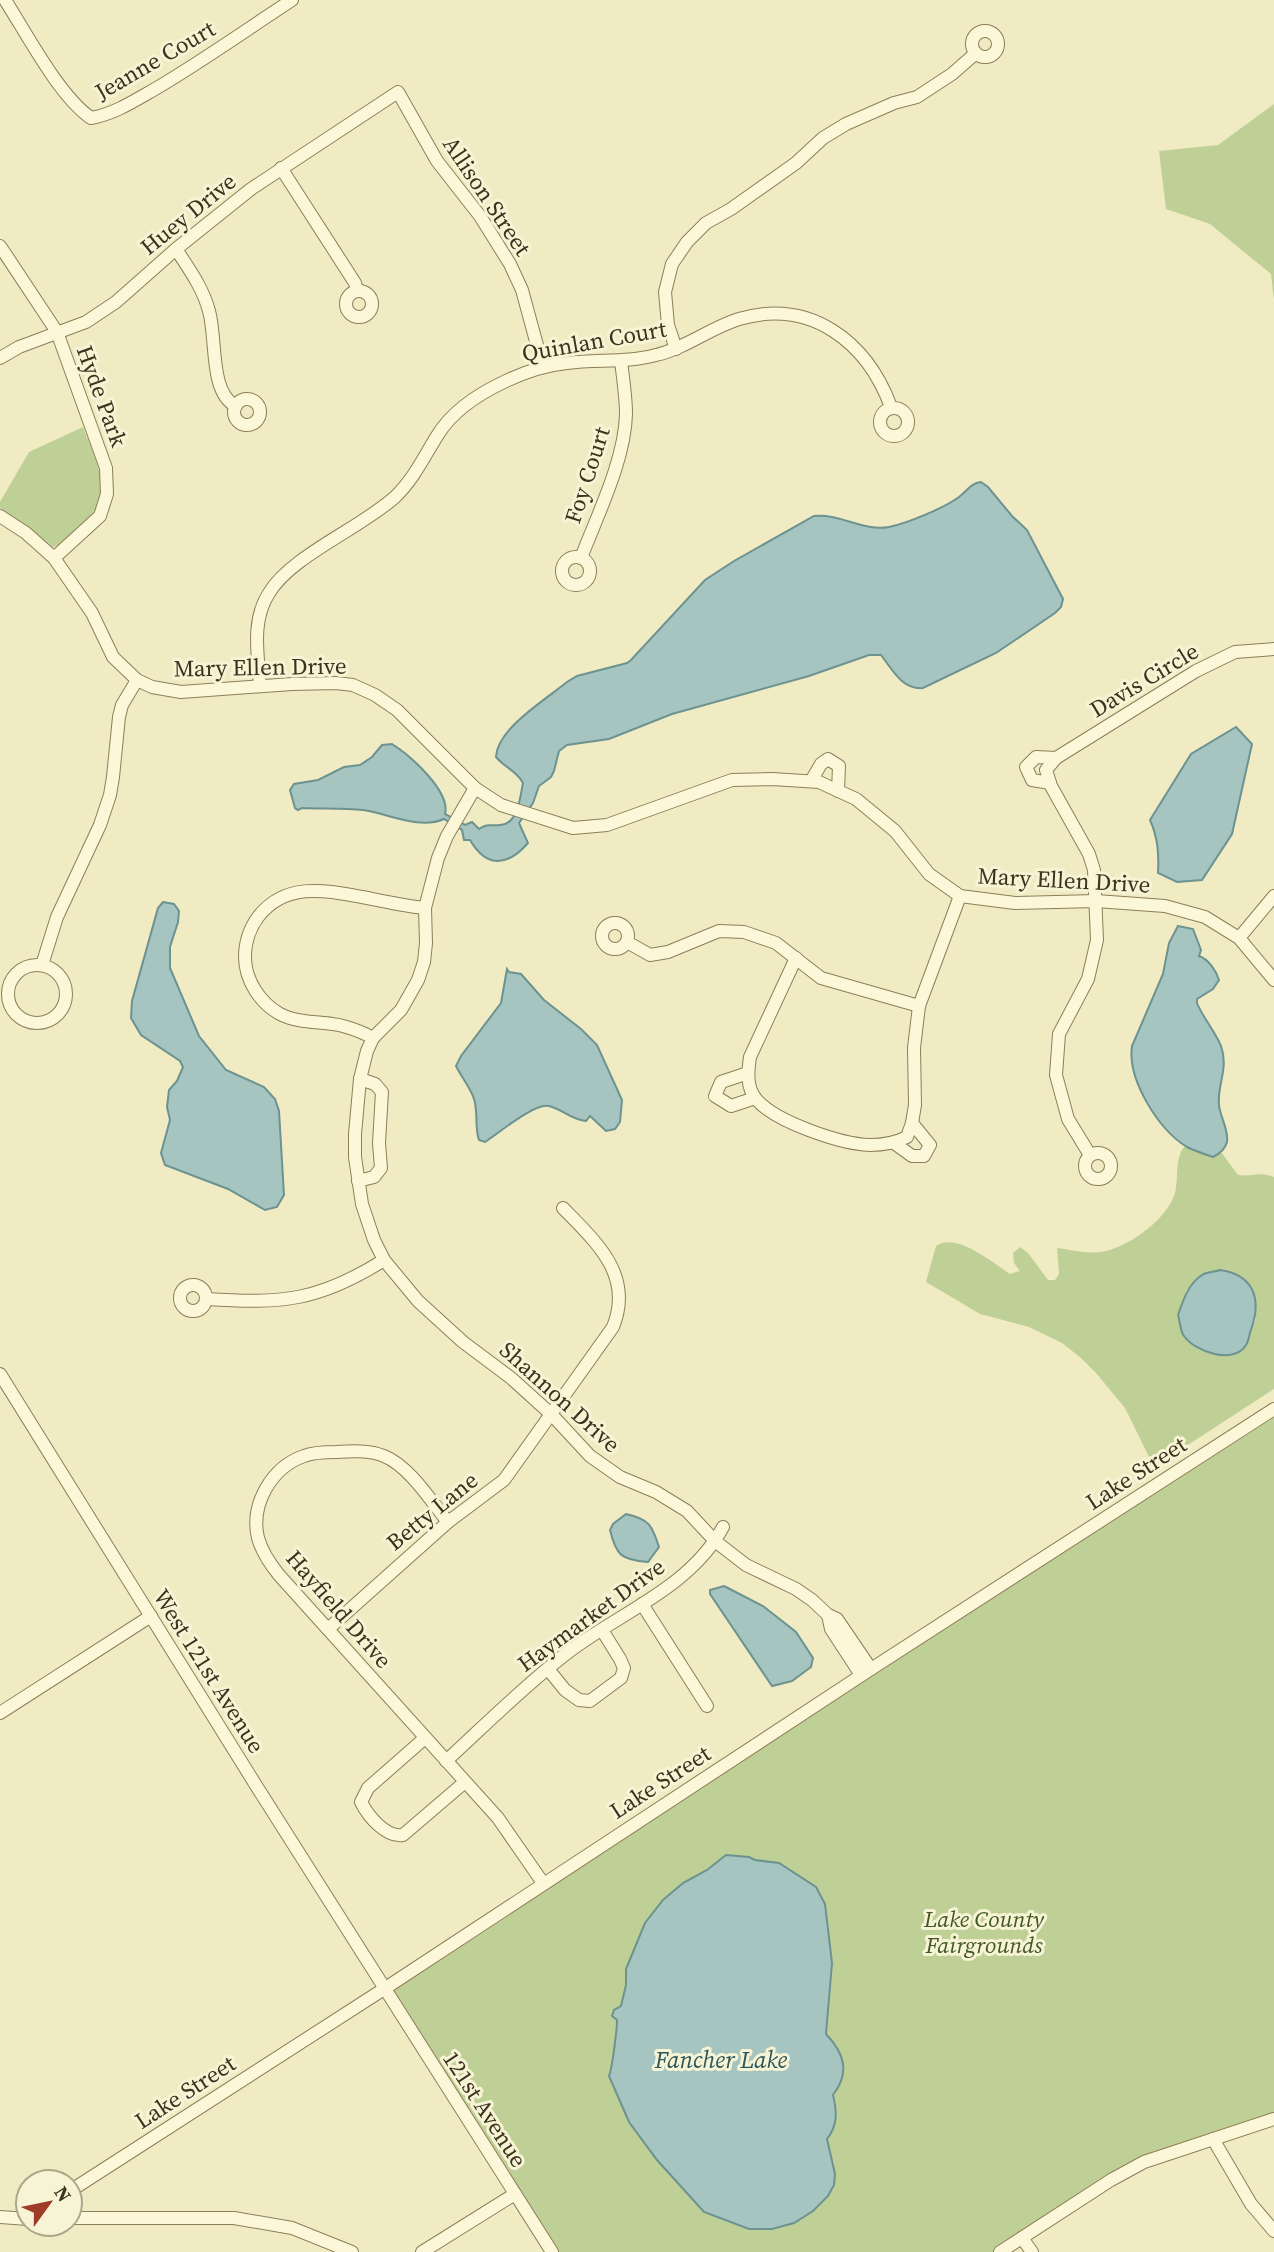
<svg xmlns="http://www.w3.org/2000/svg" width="1274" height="2252" viewBox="0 0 1274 2252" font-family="'Source Serif 4',serif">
  <rect width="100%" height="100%" fill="#f1ebc4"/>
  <g fill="#bfd097" fill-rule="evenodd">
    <polygon points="1274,104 1274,300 1271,274 1210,224 1166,209 1159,151 1218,145"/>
    <path d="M83,427C93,454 114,489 91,515C81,526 69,535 59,545L53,547L0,508V502L29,452Z"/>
    <path d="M1185,1146L1213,1157L1221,1152L1238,1175C1254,1177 1257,1171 1274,1177V1389L1154,1467L1125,1408L1096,1373L1081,1358L1062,1343L1029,1327L980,1314L926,1282L936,1246C957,1232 991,1262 1010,1274L1020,1271L1014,1263L1013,1253L1020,1247L1028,1253L1048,1280H1055L1059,1274L1057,1248C1072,1250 1090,1255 1106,1251C1131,1245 1167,1219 1175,1193C1179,1178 1174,1158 1185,1146ZM1202,1275L1256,1319L1246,1346L1181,1306L1185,1302L1186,1291Z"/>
    <polygon points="1274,1408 1274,2119 1148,2163 1001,2252 550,2252 384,1989"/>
  </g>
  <g fill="#a6c4c0" stroke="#6c9390" stroke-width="2">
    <path d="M981,482L988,487L1012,516L1027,530L1063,599L1061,607L1055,613L996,653L923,688C902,690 892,669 881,655H869L809,676L672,714L609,739L567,745L559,751L554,771L551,777L539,786L533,803L519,823L528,843C508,866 487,869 470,840H464L462,830L444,819C419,830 390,814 363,810C343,808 322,809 302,808L298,810L295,808L290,790L294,784L318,780L344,767L360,765L372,757L382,745L392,744C411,756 451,792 445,814L465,825L472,822L479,829C488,823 490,826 500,825C519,824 520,796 523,783C517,771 505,768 496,757C497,729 545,700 567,682L577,676L627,663L631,660L705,580L734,561L814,516C839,513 864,532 889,527C908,523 944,508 959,497C967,491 971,483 981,482Z"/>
    <path d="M1236,727L1252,744L1232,834L1202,880L1177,882L1158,873C1159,854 1158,838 1150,820L1191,754Z"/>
    <polygon points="163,902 174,904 179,911 178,922 170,947 170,968 199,1036 226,1070 264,1087 275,1099 279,1111 284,1195 277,1207 265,1210 228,1189 165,1165 161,1153 170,1120 167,1107 169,1090 177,1081 183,1067 180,1061 141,1035 131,1018 132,1001 158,908"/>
    <path d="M1178,926L1193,929L1201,950L1199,956C1208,959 1216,970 1219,980L1213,989L1197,999V1003C1203,1018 1215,1031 1221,1046C1229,1069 1217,1084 1219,1105C1220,1117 1229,1130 1227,1142C1225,1150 1219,1154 1213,1157C1204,1154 1195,1151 1187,1147C1159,1130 1127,1080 1132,1046L1163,974L1169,943Z"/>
    <path d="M507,969L509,972L521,974L544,1000L581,1029L597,1045L622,1100L620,1122L615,1129L606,1131L590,1116L586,1121C572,1120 562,1109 549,1106C534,1103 499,1133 485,1142L479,1140C474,1126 479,1110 473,1096C468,1085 461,1076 456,1066L461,1056L501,1003Z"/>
    <path d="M1220,1270C1254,1275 1262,1299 1251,1330C1249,1334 1249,1341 1246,1345C1234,1365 1195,1352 1184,1336C1180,1331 1180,1321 1178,1315C1183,1301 1188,1284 1202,1275C1206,1272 1215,1272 1220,1270Z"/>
    <path d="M626,1514C649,1519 652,1525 659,1547L648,1562C621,1560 616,1555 610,1530L613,1524Z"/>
    <polygon points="724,1586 763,1606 796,1632 813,1658 811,1667 792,1681 772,1686 710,1594 710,1590"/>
    <path d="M726,1855L749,1857L755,1860L779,1863L816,1887L825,1904L832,1963L826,2034C845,2054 850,2073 833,2095C837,2112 838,2125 827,2139L835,2174L834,2185L828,2196L813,2211L794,2223L772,2229H749L704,2212L657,2160L629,2122L609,2076C612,2069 617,2030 617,2020L612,2016L614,2010L621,2006L626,1985V1969L645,1923L663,1900L683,1883L707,1870Z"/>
  </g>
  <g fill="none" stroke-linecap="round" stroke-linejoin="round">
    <g stroke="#8d7e59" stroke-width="14">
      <g id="minor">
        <path d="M5,0C27,34 59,96 91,118C114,114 134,101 155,89C201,62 246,30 292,0"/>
        <circle cx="985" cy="44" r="13"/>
        <polyline points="281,168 355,283 357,290"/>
        <polyline points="0,246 57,332 106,468 107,494 100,516 54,558"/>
        <path d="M176,249C189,269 203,288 209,311C217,338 209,393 236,406"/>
        <circle cx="359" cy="304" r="13"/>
        <polyline points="676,349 668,325 665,292 672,264 687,242 706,223 731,209 796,163 823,138 846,124 894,103 917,97 952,74 976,53"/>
        <polyline points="0,358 19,347 86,322 116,302 176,249 251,189 398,92 437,161 480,216 510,264 522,290 543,367"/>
        <circle cx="247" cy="412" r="13"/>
        <circle cx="894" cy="422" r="14"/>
        <polyline points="0,516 26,533 54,558 92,613 113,657 137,680 152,687 181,692 292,684 336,683 353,685 375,695 397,710 475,788 501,805 573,828 607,825 732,780 772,779 819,782 856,799 895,831 929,874 960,896 1015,903 1096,901 1165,906 1205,917 1239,938 1274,980"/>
        <circle cx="576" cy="571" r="14"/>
        <path d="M581,558C597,516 625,460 626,414C626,397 623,378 621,361"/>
        <path d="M260,686C258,654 251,621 269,593C291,556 361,528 395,497C413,480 424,457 437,436C452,411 480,393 506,381C525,372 546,365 567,363C597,359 627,363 656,355C686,348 710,328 739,319C811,298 867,342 891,407"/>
        <polyline points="811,781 821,764 828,759 839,766 838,791"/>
        <polyline points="1050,783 1032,780 1026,767 1036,757 1056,758"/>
        <polyline points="475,788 447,836 438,858 425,908 426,943 424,962 418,980 401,1010 373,1038 367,1051 360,1079 355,1134 355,1157 362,1204 374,1240 384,1260 418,1301 463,1342 511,1378 552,1415 590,1456 620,1477 656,1492 687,1511 715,1541 746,1565 796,1589 812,1600 828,1615 837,1619 871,1669"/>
        <circle cx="615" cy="936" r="13"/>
        <polyline points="1239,938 1274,896"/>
        <polyline points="627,942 650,955 668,952 719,931 744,932 776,943 821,978 919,1006"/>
        <path d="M796,958L750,1057C748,1071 746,1087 756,1099C775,1122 841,1144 870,1145C883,1145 895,1143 907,1137L912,1123L915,1105L914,1048L919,1006L960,896"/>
        <circle cx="37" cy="994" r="29"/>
        <polyline points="42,965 57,917 100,825 110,795 113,777 119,717 122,705 137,680"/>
        <path d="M373,1038C364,1033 354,1029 343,1026C323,1021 299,1024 280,1014C260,1003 245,980 245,957C245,943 250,928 258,917C285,882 324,890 362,897C383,901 404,906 425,908"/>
        <polyline points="748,1073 721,1082 715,1096 731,1106 755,1098"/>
        <polyline points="894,1143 912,1156 924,1156 930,1145 912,1123"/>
        <circle cx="1098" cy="1166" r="13"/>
        <polyline points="1090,1155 1068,1119 1056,1075 1059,1034 1088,979 1097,940 1094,870 1089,854 1051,786 1046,770 1056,758 1196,671 1235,652 1274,649"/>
        <polyline points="358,1181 374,1177 381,1168 379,1143 382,1092 375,1084 360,1079"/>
        <circle cx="193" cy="1298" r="13"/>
        <path d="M207,1299C282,1304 319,1301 384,1260"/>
        <polyline points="0,1374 257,1787 552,2252"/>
        <path d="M448,1522C431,1501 409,1466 384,1456C369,1450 352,1451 336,1452C326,1452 314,1452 304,1456C272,1467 250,1504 258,1538C262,1552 270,1564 279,1575L498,1818L543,1883"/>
        <polyline points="642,1604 707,1706"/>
        <polyline points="828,1615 831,1629 861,1675"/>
        <path d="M328,1629L448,1522L504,1480L613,1327C634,1275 596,1242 563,1208"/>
        <polyline points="548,1669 565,1690 579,1700 590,1701 621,1678 624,1668 620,1659 602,1630"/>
        <polyline points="0,1713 151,1616"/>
        <path d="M425,1738L368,1788L361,1802C368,1816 386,1838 403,1835L465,1782"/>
        <path d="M446,1761C484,1726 521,1689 562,1657C615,1614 689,1590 723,1527"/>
        <polyline points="1213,2139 1251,2204 1274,2231"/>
        <polyline points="70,2191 384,1989 871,1669 1274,1409"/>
        <polyline points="0,2217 28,2219"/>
        <polyline points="70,2218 234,2218 292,2228 352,2252"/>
        <polyline points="1022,2238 1032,2252"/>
        <polyline points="422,2252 515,2194"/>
        <polyline points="1000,2252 1111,2180 1144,2162 1274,2119"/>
      </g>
    </g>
    <use href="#minor" stroke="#fbf7d8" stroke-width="12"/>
  </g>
  <g text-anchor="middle" stroke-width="6" stroke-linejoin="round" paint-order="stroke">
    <g font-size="23" fill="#3c321e" stroke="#f7f4d5">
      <text transform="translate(155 60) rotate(-30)" y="8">Jeanne Court</text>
      <text transform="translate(487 196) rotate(56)" y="8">Allison Street</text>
      <text transform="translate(188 214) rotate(-39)" y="8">Huey Drive</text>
      <text transform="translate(594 341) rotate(-10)" y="8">Quinlan Court</text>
      <text transform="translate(102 396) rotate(70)" y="8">Hyde Park</text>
      <text transform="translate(587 475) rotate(-72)" y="8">Foy Court</text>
      <text transform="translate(260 667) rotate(-1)" y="8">Mary Ellen Drive</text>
      <text transform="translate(1144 680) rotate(-31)" y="8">Davis Circle</text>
      <text transform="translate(1064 880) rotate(3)" y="8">Mary Ellen Drive</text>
      <text transform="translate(560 1397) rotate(42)" y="8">Shannon Drive</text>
      <text transform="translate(1136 1473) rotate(-33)" y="8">Lake Street</text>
      <text transform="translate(432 1511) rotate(-39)" y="8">Betty Lane</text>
      <text transform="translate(339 1609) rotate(49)" y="8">Hayfield Drive</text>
      <text transform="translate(591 1615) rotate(-36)" y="8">Haymarket Drive</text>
      <text transform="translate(209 1671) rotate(58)" y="8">West 121st Avenue</text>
      <text transform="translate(660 1782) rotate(-33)" y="8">Lake Street</text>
      <text transform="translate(185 2092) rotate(-33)" y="8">Lake Street</text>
      <text transform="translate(485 2109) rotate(57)" y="8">121st Avenue</text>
    </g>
    <g font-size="23" font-style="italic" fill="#425924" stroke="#f7f4d5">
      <text x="984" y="1927">Lake County<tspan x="984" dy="26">Fairgrounds</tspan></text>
    </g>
    <g font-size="24" font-style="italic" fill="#2d575c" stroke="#f7f4d5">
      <text x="721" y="2068">Fancher Lake</text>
    </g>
  </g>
  <g transform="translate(49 2203) rotate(57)"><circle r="33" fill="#f7f4d5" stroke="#aca68c" stroke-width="2"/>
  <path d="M0-5L12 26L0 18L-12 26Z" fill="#9f3b26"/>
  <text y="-10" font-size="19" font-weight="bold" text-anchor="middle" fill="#3c321e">N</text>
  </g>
</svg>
